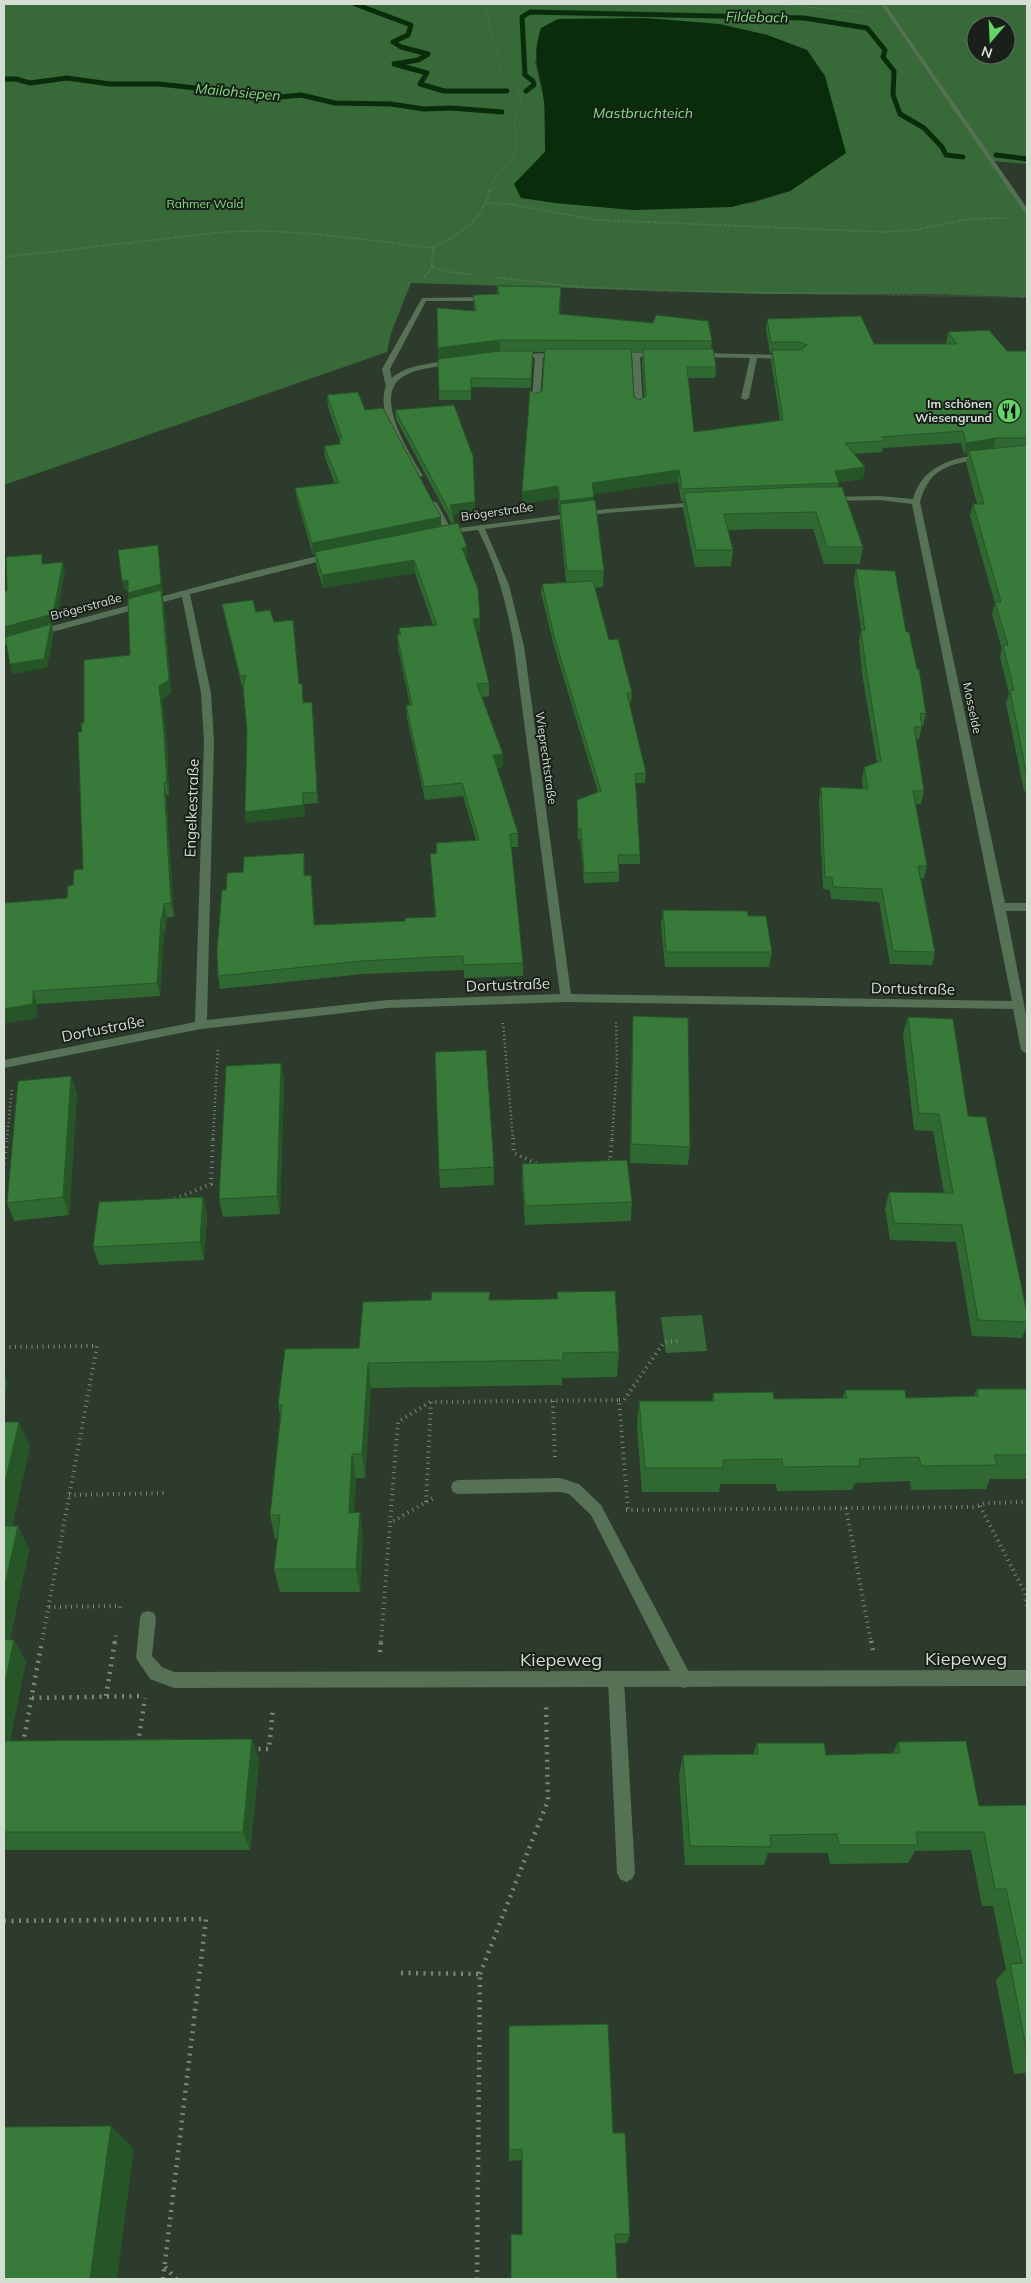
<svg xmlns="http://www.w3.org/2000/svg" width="1031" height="2283" viewBox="0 0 1031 2283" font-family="Mulish,sans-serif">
  <rect width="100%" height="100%" fill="#2c3b2b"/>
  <g fill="#386938" fill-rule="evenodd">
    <path d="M4,4H1027V164L992,161L1027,212V297L932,294H760L411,283L391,333L387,352L4,485ZM719,24L767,35L807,50L846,153L790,191L752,203L634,210L556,203L521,197L514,184L545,152L544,100L535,61ZM976,25H1006V55H976Z"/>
    <polygon points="702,1315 707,1351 666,1353 661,1317"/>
  </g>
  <path fill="#092d0b" d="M646,18L719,24L767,35L807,50L825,76L846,153L790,191L732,207L634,210L556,203L521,198L514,184L545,152C545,135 546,118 544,101C541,69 530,63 541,28L558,19Z"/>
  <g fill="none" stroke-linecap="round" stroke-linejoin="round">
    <g stroke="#092d0b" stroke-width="5">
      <polyline points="355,4 411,25 408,35 393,42 401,47 428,54 418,60 394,64 427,73 420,84 444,91 507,91"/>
      <polyline points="4,79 16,79 30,83 67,78 110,84 159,84 279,97 301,95 335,103 391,104 424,109 451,108 502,112"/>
      <polyline points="526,91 534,85 533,81 525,75 522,17 530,12 804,18 867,28 885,50 883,57 894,71 893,95 900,114 924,128 942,147 946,155 963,157"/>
      <polyline points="996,155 1027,159"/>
    </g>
    <g stroke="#7b887a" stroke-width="1" stroke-dasharray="0.5 2" stroke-linecap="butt">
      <polyline points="481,4 487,11 494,46 504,77 517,89 521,100 514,118 516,151 513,159 495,176 490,191"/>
      <polyline points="771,4 864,12"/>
    </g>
    <g stroke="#7b887a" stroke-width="2" stroke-dasharray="0.5 2" stroke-linecap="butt">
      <polyline points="487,203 508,204 597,220 884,232 915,230 969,219 1005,218"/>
      <path d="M433,248C464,230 478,226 490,190"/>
      <path d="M4,257L225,232C295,228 364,240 433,248L432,267L424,278"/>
      <polyline points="432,267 449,272 475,275"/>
      <polyline points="494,277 578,287 663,291 1027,297"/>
    </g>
    <g stroke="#7b887a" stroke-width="2.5" stroke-dasharray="1 3" stroke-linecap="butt">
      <polyline points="503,1023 513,1139"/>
      <polyline points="7,1139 12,1088"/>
      <polyline points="213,1139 218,1047"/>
      <polyline points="612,1139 617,1065 616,1022"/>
    </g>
    <g stroke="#7b887a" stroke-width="4" stroke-dasharray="1 4.5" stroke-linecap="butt">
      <polyline points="513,1138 514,1153 537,1164"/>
      <polyline points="608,1161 610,1161 612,1138"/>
      <polyline points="4,1164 7,1138"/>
      <polyline points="175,1199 211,1184 213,1138"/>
      <polyline points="4,1347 97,1346 42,1642"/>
      <polyline points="619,1400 624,1400 664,1342 682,1341"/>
      <polyline points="553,1401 555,1459"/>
      <polyline points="430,1402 398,1422 390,1523 433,1498"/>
      <polyline points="69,1495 167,1493"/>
      <polyline points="426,1502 431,1402 619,1400 628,1510"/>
      <polyline points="980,1506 1025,1593 1027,1606"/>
      <polyline points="846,1508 871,1642"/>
      <polyline points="626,1510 973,1507 988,1503 1027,1502"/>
      <polyline points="49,1607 120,1606 119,1612"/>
      <polyline points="115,1642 116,1633"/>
      <polyline points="381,1642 390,1523"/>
    </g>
    <g stroke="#7b887a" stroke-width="4.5" stroke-dasharray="2 5.5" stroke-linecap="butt">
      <polyline points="871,1641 873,1650"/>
      <polyline points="380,1652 381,1641"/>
      <polyline points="106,1696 115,1641"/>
      <polyline points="32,1698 141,1696"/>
      <polyline points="138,1743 145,1698"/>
      <polyline points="23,1744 42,1641"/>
      <polyline points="251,1749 269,1749 273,1708"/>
      <polyline points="4,1921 206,1919 163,2279"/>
      <polyline points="401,1973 480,1974 477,2279"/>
      <polyline points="480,1974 548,1800 546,1707"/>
      <polyline points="165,2267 176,2279"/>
    </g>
    <g fill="#567155" fill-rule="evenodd">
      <polygon points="881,4 885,4 1027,208 1027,214 1025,213"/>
      <polygon points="422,298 487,297 490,299 487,301 426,301 390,369 393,385 386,387 382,369"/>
      <polygon points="539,353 543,355 540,402 536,404 532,402 535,355"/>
      <polygon points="636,353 640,355 643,408 639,410 635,408 632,355"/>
      <polygon points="560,1478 579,1484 601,1505 690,1674 692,1680 690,1686 684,1688 678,1686 591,1515 569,1494 560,1492 458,1494 453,1492 451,1487 453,1482 458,1480"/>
      <polygon points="616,1672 622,1674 624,1680 635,1873 632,1879 626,1882 620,1879 617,1873 608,1680 610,1674"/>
    </g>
    <g fill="#567155" fill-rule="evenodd">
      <polygon points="561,353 565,355 564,357 516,358 512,356 516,354"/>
      <polygon points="616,353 659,353 663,355 659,357 613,357 612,355"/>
      <polygon points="699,353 789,355 793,357 789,359 757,358 749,398 745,400 741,398 750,358 696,357 695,355"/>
      <path d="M454,360H457V364C439,367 420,367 404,376C371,395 410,453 423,476L416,478C402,455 366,397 394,376C411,364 434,363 454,360Z"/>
      <path d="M983,454L987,456L986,458C953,464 930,465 920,502L1005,903H1027V911H1006L1027,1020V1054L1021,1050L1013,1009L566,1002L388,1008L201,1029L4,1068V1060L195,1022L204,742L201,693L182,597L4,645V639L260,570L330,553L334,556L333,558L190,594L211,693L214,742L207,1020L388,1000L560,994L514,646C507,605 497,567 478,530L442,534L441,532L444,530L429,503L433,501L437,503L451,529L607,509L699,502L703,504L699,506L607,513L485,529L509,585L524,646L571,994L1012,1001L912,504L879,500L831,501L827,499L831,497L879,496L913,499C922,466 952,458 983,454Z"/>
      <polygon points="148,1611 154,1613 156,1618 152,1656 162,1667 174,1672 1027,1670 1027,1686 174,1688 150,1679 136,1658 140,1618 142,1613"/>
    </g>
  </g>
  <g fill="#2f6931" fill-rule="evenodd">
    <path d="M497,286L561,287L560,314L712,341L711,349L716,367L715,378H688L694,432L780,420L771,361L772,353H770L766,330L767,319L874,344H946L948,332L1007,351H1027V792L1024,791L1006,703L1009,694L1000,657L1002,649L992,614L995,603L970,516L973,504H977L966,463L968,454H964L961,443L883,448L882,452L854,454L865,467L863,479L838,482V487L863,547L860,564H824L813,529H767L728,530L733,550L731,566L695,567L683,509L684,501H681L678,482L594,494V500L604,571L603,587L595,588L609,640L632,693L631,702L629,703L646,773L645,783H635L640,855V864H619V882L584,883L580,839H578L577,800L598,792L554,646L541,593L542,584L566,582L560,521V512L559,513L558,498L522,504V492L535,394L542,391L544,352H533L531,388L471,387V400H439L437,308L474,311L473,295L497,294ZM631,353H643L642,360L644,397L639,400L634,397Z"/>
    <polygon points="327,395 365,410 441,526 452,524 396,419 395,410 475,511 453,514 455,524 467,560 480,631 476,631 489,683 489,696 482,697 503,767 497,768 518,833 518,847 511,847 523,963 523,976 464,978 464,970 435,971 363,974 220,989 218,976 226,890 243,872 304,853 305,876 312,888 315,925 405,921 435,917 430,854 436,853 436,843 476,840 463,796 425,800 407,718 406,705 410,705 398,648 397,635 399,635 399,628 433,625 415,573 323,588 316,565 315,554 313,555 297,500 295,488 335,484 325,458 324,446 339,444 339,439 328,407"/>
    <polygon points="158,545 159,554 163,593 162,594 164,603 171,693 162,700 167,747 169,795 166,795 174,917 167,917 165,931 164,932 160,996 37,1004 37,1018 4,1023 4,903 67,898 83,869 82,732 84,723 130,655 129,599 128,590 124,590"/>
    <polygon points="856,569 906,632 917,669 926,714 923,726 922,726 919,739 916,739 924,791 921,804 915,804 927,866 924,879 921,878 935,952 932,965 890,964 879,902 831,899 830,890 823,889 819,800 821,787 863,789 862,780 864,767 877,763 862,673 859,642 861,630 854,581"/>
    <polygon points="222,604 256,612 274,622 299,684 304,703 313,713 318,803 304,804 305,816 246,823 245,812 247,731 243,687 242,687 224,614"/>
    <polygon points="663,910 772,952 769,967 665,967 661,925"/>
    <polygon points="633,1016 690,1147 688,1165 630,1163 632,1035"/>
    <polygon points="908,1017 968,1116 1027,1313 1027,1326 1022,1338 972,1336 956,1242 890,1240 885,1209 889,1192 944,1193 933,1131 914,1130 903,1034"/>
    <polygon points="281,1063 284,1082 280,1214 223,1217 219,1199"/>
    <polygon points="71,1076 77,1094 69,1215 14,1221 7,1203"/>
    <polygon points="522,1164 632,1202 631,1221 525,1225 522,1182"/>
    <polygon points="494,1167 494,1185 440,1188 439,1170"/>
    <polygon points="203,1197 207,1215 204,1260 99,1265 93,1247"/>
    <polygon points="557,1292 619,1352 617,1377 562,1378 562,1385 371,1388 365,1478 356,1478 354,1513 363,1536 360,1592 280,1592 274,1569 278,1539 275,1539 270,1515 280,1415 278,1405 359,1348 490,1300 557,1299"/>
    <polygon points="977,1389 1027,1389 1027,1479 990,1479 986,1489 911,1490 910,1481 855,1483 852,1490 777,1491 776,1484 720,1484 719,1492 642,1492 637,1426 639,1401 712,1401 713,1393 774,1399 843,1398 845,1390 906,1398 974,1396"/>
    <polygon points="4,1422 30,1446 12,1526 18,1526 29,1549 10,1639 26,1661 10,1741 252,1739 259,1760 250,1850 4,1850"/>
    <polygon points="898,1742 979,1806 1027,1805 1027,2086 1025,2073 1014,2074 996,1980 1006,1969 993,1906 982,1906 971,1850 915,1851 908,1863 830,1864 828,1853 768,1853 764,1865 685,1865 679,1775 683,1755 753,1754 757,1743 826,1755 893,1753"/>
    <polygon points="509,2026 613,2133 630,2234 627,2243 615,2243 522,2235 522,2160 509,2161"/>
  </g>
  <g fill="#265528">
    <polygon points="500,340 500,352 438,360 438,348"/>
    <polygon points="996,438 993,450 969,451 968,454 964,454 966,443"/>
    <polygon points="865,467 863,479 833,483 835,471"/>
    <polygon points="679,470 678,482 592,495 592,483"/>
    <polygon points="558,486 558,498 522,504 522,492"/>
    <polygon points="594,497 594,509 560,504 560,512 559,513 560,501"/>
    <polygon points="475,502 475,511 451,514 450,505"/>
    <polygon points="441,517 441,529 315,552 315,554 313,555 312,543"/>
    <polygon points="453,518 454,518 455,527 453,527"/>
    <polygon points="158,545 159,554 163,593 162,594 164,603 171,693 162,700 167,747 169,795 128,593"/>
    <polygon points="467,547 467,560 462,548"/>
    <polygon points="414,560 415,573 323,588 322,575"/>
    <polygon points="63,562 65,571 56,623 51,624 54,633 47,668 12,674 10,664 4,627"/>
    <polygon points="128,580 130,589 124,590 122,581"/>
    <polygon points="480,618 480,631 473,631 473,619"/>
    <polygon points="312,702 313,713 318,803 317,792"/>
    <polygon points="503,754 503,767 493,768 493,755"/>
    <polygon points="164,782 166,795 174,917 171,903"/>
    <polygon points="303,793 305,816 246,823 245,812"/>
    <polygon points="304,853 305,866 306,889 304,876"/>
    <polygon points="311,875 312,888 316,939 314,925"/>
    <polygon points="164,904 167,917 165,931 162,918"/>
    <polygon points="161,918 164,932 160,996 157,983"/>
    <polygon points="33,991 37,1004 37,1018 4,1023 4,1009"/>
    <polygon points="281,1063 284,1082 280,1214 277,1196"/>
    <polygon points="71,1076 77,1094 69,1215 63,1197"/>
    <polygon points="203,1197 207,1215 204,1260 200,1242"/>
    <polygon points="368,1363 371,1388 365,1478 362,1454"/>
    <polygon points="4,1373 8,1383 4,1403"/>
    <polygon points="19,1422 30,1446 7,1549 4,1544 4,1487"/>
    <polygon points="352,1454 356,1478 353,1536 349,1513"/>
    <polygon points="360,1512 363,1536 360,1592 356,1569"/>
    <polygon points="18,1526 29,1549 5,1661 4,1658 4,1589"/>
    <polygon points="14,1640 26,1661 6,1761 4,1758 4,1688"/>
    <polygon points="252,1739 259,1760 250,1850 243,1832"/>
    <polygon points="111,2126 134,2149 117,2279 90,2279"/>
  </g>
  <g fill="#377a39" stroke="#265528">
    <polygon points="497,286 561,287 559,314 653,323 656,315 708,321 712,341 500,340 438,348 437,308 476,311 473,295 499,294"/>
    <polygon points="861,316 874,344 957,344 948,332 989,330 1007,351 1027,351 1027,438 996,438 966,443 963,431 882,437 885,441 845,443 865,467 835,471 839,483 682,489 679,470 592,483 594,497 560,501 558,486 522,492 530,390 535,394 542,391 545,349 631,349 634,397 639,400 646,396 643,349 713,349 716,367 687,367 694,432 783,420 772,350 801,350 807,345 801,342 771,342 767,319"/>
    <polygon points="500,351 533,351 531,379 471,378 471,391 439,391 438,359"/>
    <polygon points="358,392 365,410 383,408 441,517 312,543 295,488 339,483 324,446 341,444 339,439 342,438 327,395"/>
    <polygon points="454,405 473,456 475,502 450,505 454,518 453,518 395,410"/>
    <polygon points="1027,445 1027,777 1010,690 1014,690 1003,645 1008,645 995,602 1001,602 973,504 984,504 969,451"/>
    <polygon points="799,487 842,487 863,547 827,547 816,512 769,513 724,514 733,550 696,550 684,493"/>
    <polygon points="595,500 604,571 567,571 560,504"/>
    <polygon points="458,523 467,547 462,548 478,589 480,618 473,619 489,683 477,684 503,754 493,755 518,833 510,834 523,963 464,965 463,956 435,957 361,961 218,976 217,950 222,890 226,890 227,873 243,872 244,857 304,853 304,876 311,875 314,925 405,921 405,918 436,917 430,854 437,853 436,843 479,840 462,783 424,787 406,705 412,705 397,635 401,635 399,628 437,625 414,560 322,575 315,552"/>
    <polygon points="158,545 161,584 128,593 128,580 122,581 118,550"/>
    <polygon points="42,554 42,564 63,562 53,614 4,627 4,591 7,591 6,557"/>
    <polygon points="856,569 895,571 906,632 909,632 917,669 919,669 926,714 920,713 922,727 914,727 924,791 913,791 927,866 918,866 935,952 893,951 882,889 833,887 832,877 825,877 821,787 868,789 864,767 881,761 865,661 861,630 865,630"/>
    <polygon points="593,581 609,640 618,639 632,693 627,693 646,773 635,774 640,855 618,855 619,872 584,873 581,829 578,829 577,800 601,791 554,636 542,584"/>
    <polygon points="161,590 169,680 159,686 164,733 167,782 164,782 171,903 164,904 162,918 161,918 157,983 33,991 33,1004 4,1009 4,903 67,898 68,886 73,885 74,870 83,869 78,732 82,732 81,723 84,723 84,660 130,655 128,599"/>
    <polygon points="253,600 256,612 270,610 274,622 293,620 299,684 302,684 303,703 312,702 317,792 303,793 303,805 245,812 247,731 243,687 246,675 240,676 222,604"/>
    <polygon points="51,624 44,659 10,664 5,637"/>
    <polygon points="663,910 747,911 748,916 766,916 772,952 666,952"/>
    <polygon points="633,1016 688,1018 690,1147 631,1144"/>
    <polygon points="908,1017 953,1019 968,1116 986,1117 1027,1313 1027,1322 978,1320 962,1225 894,1223 889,1192 953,1193 939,1114 919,1113"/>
    <polygon points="486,1050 494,1167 439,1170 435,1052"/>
    <polygon points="281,1063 277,1196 219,1199 226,1066"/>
    <polygon points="71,1076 63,1197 7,1203 18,1081"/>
    <polygon points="627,1160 632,1202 525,1206 522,1164"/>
    <polygon points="203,1197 200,1242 93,1247 99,1202"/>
    <polygon points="615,1291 619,1352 563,1353 563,1360 368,1363 362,1454 352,1454 349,1513 360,1512 356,1569 274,1569 280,1515 270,1515 282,1405 278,1405 285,1349 359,1348 363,1302 431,1300 432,1292 490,1292 489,1300 558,1299 557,1292"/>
    <polygon points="977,1389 1027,1389 1027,1455 994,1455 997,1465 921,1466 919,1457 859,1459 860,1466 783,1467 782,1459 723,1460 723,1468 645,1468 639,1401 714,1401 713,1393 773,1392 774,1399 847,1398 845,1390 905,1390 906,1398 978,1396"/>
    <polygon points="4,1422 19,1422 4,1487"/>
    <polygon points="4,1526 18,1526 4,1589"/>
    <polygon points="4,1639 14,1640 4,1688"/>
    <polygon points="252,1739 243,1832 4,1832 4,1741"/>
    <polygon points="966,1741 979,1806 1027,1805 1027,2053 1010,1964 1022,1963 1006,1889 995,1889 984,1832 916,1832 918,1845 839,1845 837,1834 770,1835 771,1847 690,1846 683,1755 758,1754 757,1743 824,1743 826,1755 900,1753 898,1742"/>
    <polygon points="608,2024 613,2133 625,2133 630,2234 615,2234 617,2279 511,2279 511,2234 522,2235 522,2149 509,2150 509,2026"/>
    <polygon points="111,2126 90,2279 4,2279 4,2127"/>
  </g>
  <defs>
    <g id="restaurant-disc" transform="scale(1.25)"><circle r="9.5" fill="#65d467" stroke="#192019"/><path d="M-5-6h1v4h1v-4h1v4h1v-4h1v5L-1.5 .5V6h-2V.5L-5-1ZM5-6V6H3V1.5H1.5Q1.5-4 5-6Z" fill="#111"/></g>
  </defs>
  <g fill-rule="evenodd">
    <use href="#restaurant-disc" x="1009" y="411"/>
  </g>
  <g text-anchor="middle" stroke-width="4" stroke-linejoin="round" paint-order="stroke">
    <g font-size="12" fill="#81d981" stroke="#192019">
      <text x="205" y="208">Rahmer Wald</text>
    </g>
    <g font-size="12" font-weight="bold" fill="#d4ded3" stroke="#192019" text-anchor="end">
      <text x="992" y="408">Im schönen<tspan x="992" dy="14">Wiesengrund</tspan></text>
    </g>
    <g font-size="12" fill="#d4ded3" stroke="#192019">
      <text transform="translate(497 512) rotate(-8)" y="4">Brögerstraße</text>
      <text transform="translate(86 607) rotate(-15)" y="4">Brögerstraße</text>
      <text transform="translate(972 708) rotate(78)" y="4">Mosselde</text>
      <text transform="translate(546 758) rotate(82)" y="4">Wieprechtstraße</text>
    </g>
    <g font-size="14" font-style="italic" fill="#83dc83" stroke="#192019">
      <text transform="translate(757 17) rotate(1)" y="5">Fildebach</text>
      <text transform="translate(238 92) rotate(5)" y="5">Mailohsiepen</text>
      <text x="643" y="118">Mastbruchteich</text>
    </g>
    <g font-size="15" fill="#d4ded3" stroke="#192019">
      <text transform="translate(192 808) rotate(-88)" y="5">Engelkestraße</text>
      <text transform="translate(508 985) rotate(-2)" y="5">Dortustraße</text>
      <text transform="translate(913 989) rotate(1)" y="5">Dortustraße</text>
      <text transform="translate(103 1029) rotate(-11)" y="5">Dortustraße</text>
    </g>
    <g font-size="18" fill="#d4ded3" stroke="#192019">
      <text x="966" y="1665">Kiepeweg</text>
      <text x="561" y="1666">Kiepeweg</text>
    </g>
  </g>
  <rect width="1031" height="2283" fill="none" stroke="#d4ded3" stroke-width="10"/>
  <g transform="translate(991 40) rotate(199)"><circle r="24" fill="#192019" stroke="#646c63"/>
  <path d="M0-4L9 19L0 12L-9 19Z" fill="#65d467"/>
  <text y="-8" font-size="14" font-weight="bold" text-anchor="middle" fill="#d4ded3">N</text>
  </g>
</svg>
